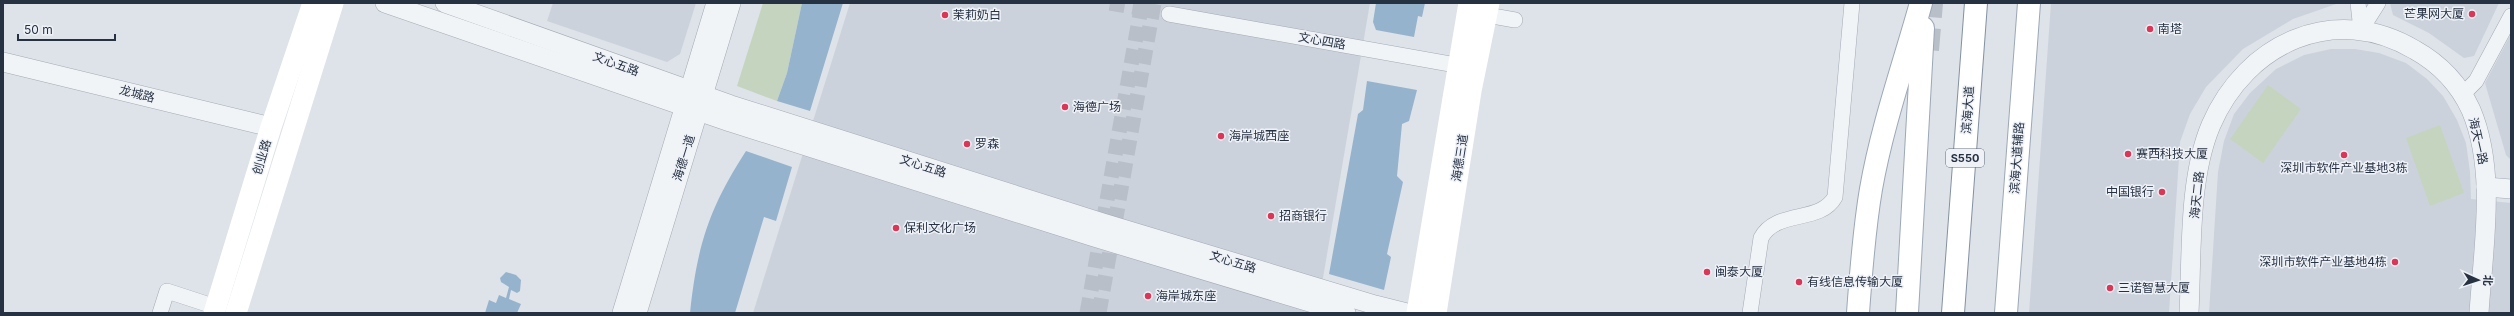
<svg xmlns="http://www.w3.org/2000/svg" width="2514" height="316" viewBox="0 0 2514 316" font-family="Inter,'Noto Sans SC',sans-serif">
  <rect width="100%" height="100%" fill="#dee3e9"/>
  <g fill="#ccd2db">
    <polygon points="553,3 696,3 680,54 667,62 547,21"/>
    <polygon points="850,3 1370,3 1317,313 753,313"/>
    <polygon points="2051,3 2339,3 2293,19 2243,49 2206,87 2190,114 2180,142 2169,313 2029,313"/>
    <polygon points="2390,3 2499,3 2474,56 2464,58 2429,33 2393,15"/>
    <polygon points="2511,34 2511,160 2506,155 2485,83"/>
    <polygon points="2331,49 2355,49 2379,53 2406,63 2427,79 2443,96 2457,120 2466,143 2470,172 2471,199 2511,203 2511,313 2209,313 2218,172 2224,141 2234,114 2250,93 2276,69 2304,55"/>
  </g>
  <g fill="#c5d4bf">
    <polygon points="763,3 802,3 787,73 777,101 737,86"/>
    <polygon points="2268,85 2301,109 2263,163 2230,139"/>
    <polygon points="2440,125 2464,193 2430,206 2406,138"/>
  </g>
  <g fill="#96b3cd">
    <polygon points="802,3 843,3 810,111 777,101 787,73"/>
    <polygon points="1376,3 1425,3 1422,17 1418,16 1414,37 1376,30 1373,22"/>
    <polygon points="1367,81 1417,90 1409,121 1402,124 1397,176 1403,182 1387,254 1391,257 1384,290 1329,274 1358,114 1363,110"/>
    <path d="M746,151L792,167L776,221L764,217L735,313H690C697,246 709,208 746,151Z"/>
    <polygon points="506,272 516,275 521,280 520,291 517,293 511,290 509,299 521,304 517,313 485,313 489,300 496,303 499,295 506,298 509,287 501,282 500,278"/>
  </g>
  <g fill="none" stroke-linecap="round" stroke-linejoin="round">
    <g stroke="#b9bfc8" stroke-width="15" stroke-dasharray="15 8" stroke-linecap="butt">
      <polyline points="1110,3 1151,10"/>
      <polyline points="1087,313 1142,3"/>
      <polyline points="1099,313 1154,3"/>
    </g>
    <polyline stroke="#b9bfc8" stroke-width="22" stroke-dasharray="22 11" stroke-linecap="butt" points="1928,50 1932,3"/>
    <g stroke="#a3aab4" stroke-width="16">
      <g id="minor">
        <polyline points="2358,3 2361,30"/>
        <polyline points="1169,14 1467,67"/>
        <polyline points="1487,15 1515,20"/>
        <polyline points="2361,30 2378,3"/>
        <polyline points="2463,94 2476,81 2511,16"/>
        <polyline points="160,313 167,291 216,307"/>
        <path d="M1750,313L1761,238C1776,209 1820,224 1835,197L1852,3"/>
      </g>
    </g>
    <g stroke="#a3aab4" stroke-width="20">
      <g id="tertiary">
        <polyline points="385,3 730,122 1094,237 1346,313"/>
        <polyline points="445,3 731,105 1103,223 1375,305 1407,313"/>
        <polyline points="3,62 271,127"/>
        <polyline points="2486,187 2511,189"/>
        <polyline points="622,313 716,3"/>
        <polyline points="637,313 731,3"/>
        <path d="M2189,313C2192,254 2188,179 2211,125C2246,43 2335,2 2415,50C2440,64 2459,84 2471,110C2497,171 2483,249 2479,313"/>
      </g>
    </g>
    <g stroke="#9ca8b6" stroke-width="24">
      <g id="primary">
        <path d="M1858,313C1861,271 1864,230 1871,189C1882,126 1904,64 1921,3"/>
        <polyline points="1907,313 1923,28"/>
        <polyline points="2006,313 2029,3"/>
      </g>
    </g>
    <g stroke="#8491a1" stroke-width="24">
      <polyline id="trunk" points="1953,313 1976,3"/>
    </g>
    <use href="#minor" stroke="#f1f4f7" stroke-width="15"/>
    <use href="#tertiary" stroke="#f1f4f7" stroke-width="19"/>
    <g stroke="#fff" stroke-width="21">
      <polyline points="214,313 271,127 313,3"/>
      <polyline points="236,313 333,3"/>
      <polyline points="1417,313 1469,3"/>
      <polyline points="1436,313 1471,91 1489,3"/>
    </g>
    <use href="#primary" stroke="#fff" stroke-width="22"/>
    <use href="#trunk" stroke="#fff" stroke-width="22"/>
  </g>
  <g fill="#da3758" stroke="#eef2f7" stroke-width="1.5">
    <circle cx="2472" cy="14" r="4"/>
    <circle cx="945" cy="15" r="4"/>
    <circle cx="2150" cy="29" r="4"/>
    <circle cx="1065" cy="107" r="4"/>
    <circle cx="1221" cy="136" r="4"/>
    <circle cx="967" cy="144" r="4"/>
    <circle cx="2128" cy="154" r="4"/>
    <circle cx="2344" cy="155" r="4"/>
    <circle cx="2162" cy="192" r="4"/>
    <circle cx="1271" cy="216" r="4"/>
    <circle cx="896" cy="228" r="4"/>
    <circle cx="2395" cy="262" r="4"/>
    <circle cx="1707" cy="272" r="4"/>
    <circle cx="1799" cy="282" r="4"/>
    <circle cx="2110" cy="288" r="4"/>
    <circle cx="1148" cy="296" r="4"/>
  </g>
  <g text-anchor="middle" stroke-width="3" stroke-linejoin="round" paint-order="stroke">
    <rect fill="#eef2f7" stroke="#626b78" stroke-width="1" x="1946" y="149" width="38" height="18" rx="3"/>
    <g font-size="11" font-weight="bold" fill="#263142">
      <text x="1965" y="162">S550</text>
    </g>
    <g font-size="12" fill="#263142" stroke="#eef2f7" text-anchor="start">
      <text x="2464" y="18" text-anchor="end">芒果网大厦</text>
      <text x="953" y="19">茉莉奶白</text>
      <text x="2158" y="33">南塔</text>
      <text x="1073" y="111">海德广场</text>
      <text x="1229" y="140">海岸城西座</text>
      <text x="975" y="148">罗森</text>
      <text x="2136" y="158">赛西科技大厦</text>
      <text x="2344" y="172" text-anchor="middle">深圳市软件产业基地3栋</text>
      <text x="2154" y="196" text-anchor="end">中国银行</text>
      <text x="1279" y="220">招商银行</text>
      <text x="904" y="232">保利文化广场</text>
      <text x="2387" y="266" text-anchor="end">深圳市软件产业基地4栋</text>
      <text x="1715" y="276">闽泰大厦</text>
      <text x="1807" y="286">有线信息传输大厦</text>
      <text x="2118" y="292">三诺智慧大厦</text>
      <text x="1156" y="300">海岸城东座</text>
    </g>
    <g font-size="12" fill="#263142" stroke="#eef2f7">
      <text transform="translate(1322 41) rotate(10)" y="4">文心四路</text>
      <text transform="translate(616 64) rotate(20)" y="4">文心五路</text>
      <text transform="translate(137 94) rotate(14)" y="4">龙城路</text>
      <text transform="translate(1968 110) rotate(-86)" y="4">滨海大道</text>
      <text transform="translate(2478 141) rotate(77)" y="4">海天一路</text>
      <text transform="translate(262 157) rotate(-73)" y="4">创业路</text>
      <text transform="translate(684 158) rotate(-73)" y="4">海德一道</text>
      <text transform="translate(1460 158) rotate(-81)" y="4">海德三道</text>
      <text transform="translate(2017 158) rotate(-86)" y="4">滨海大道辅路</text>
      <text transform="translate(923 166) rotate(18)" y="4">文心五路</text>
      <text transform="translate(2197 195) rotate(-84)" y="4">海天二路</text>
      <text transform="translate(1233 262) rotate(17)" y="4">文心五路</text>
    </g>
  </g>
  <rect width="2514" height="316" fill="none" stroke="#263142" stroke-width="8"/>
  <g transform="translate(2478 280) rotate(93)" stroke="#eef2f7" stroke-width="3" paint-order="stroke">
  <path d="M0-3L7 15L0 10L-7 15Z" fill="#263142"/>
  <text y="-6" font-size="11" font-weight="bold" text-anchor="middle" fill="#263142">北</text>
  </g>
  <path d="M18 34v6h97v-6" fill="none" stroke="#263142" stroke-width="2"/>
  <text x="24" y="34" font-size="12" fill="#263142" stroke="#eef2f7" stroke-width="3" paint-order="stroke">50 m</text>
</svg>
